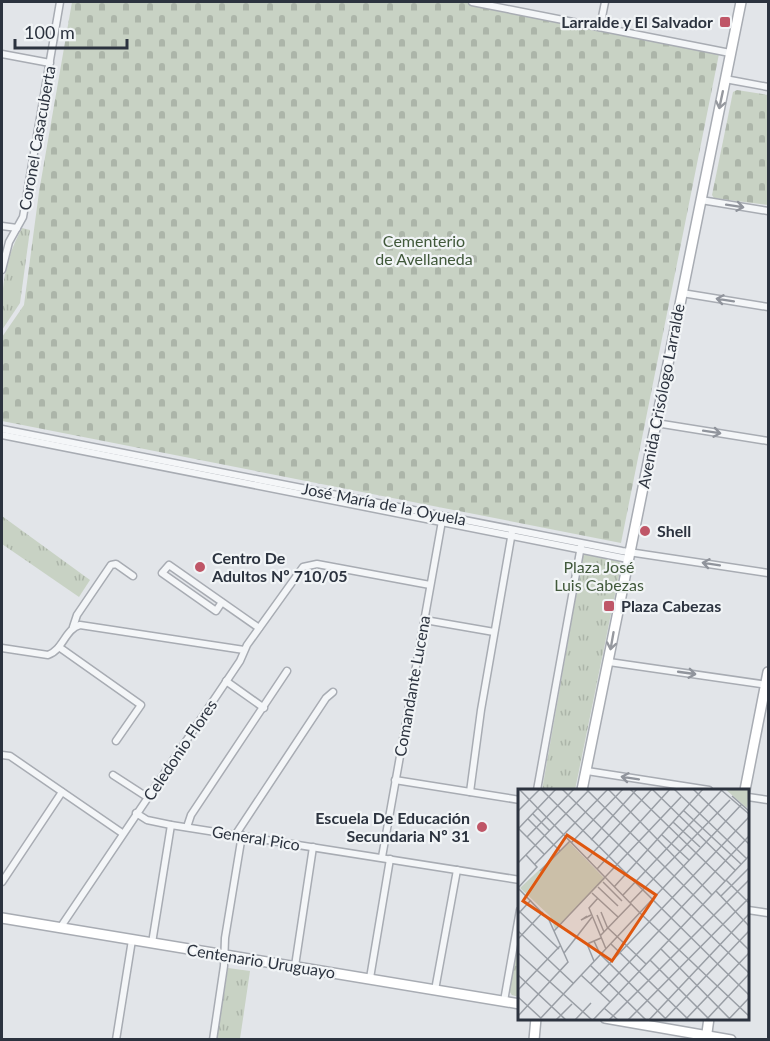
<svg xmlns="http://www.w3.org/2000/svg" width="770" height="1041" viewBox="0 0 770 1041" font-family="Lato,sans-serif">
  <defs>
    <pattern id="grass-tufts" width="24" height="20" patternUnits="userSpaceOnUse" patternTransform="scale(1.5)"><rect width="24" height="20" fill="#c8d2c4"/><path d="M3 7l-1-3M5 7V3M7 7l1-3M15 17l-1-3M17 17v-4M19 17l1-3" fill="none" stroke="#acb5a9"/></pattern>
    <pattern id="cemetery-stones" width="16" height="16" patternUnits="userSpaceOnUse" patternTransform="scale(1.5)"><rect width="16" height="16" fill="#c8d2c4"/><path d="M2 7V4a2 2 0 0 1 4 0v3zM10 15v-3a2 2 0 0 1 4 0v3z" fill="#acb5a9"/></pattern>
  </defs>
  <rect width="100%" height="100%" fill="#e2e5e9"/>
  <g fill="url(#grass-tufts)">
    <path d="M22,228L30,230L20,303L2,330C1,290 3,263 22,228Z"/>
    <polygon points="2,516 90,580 79,597 2,544"/>
    <polygon points="587,553 619,561 621,565 575,790 542,790 583,556"/>
    <polygon points="519,937 519,997 512,995 509,991"/>
    <polygon points="228,968 250,971 240,1039 217,1039"/>
  </g>
  <g fill="url(#cemetery-stones)">
    <polygon points="72,2 462,2 719,54 621,543 2,421 2,337 24,305 39,192"/>
    <polygon points="737,90 768,95 768,205 714,198 712,195 733,92"/>
  </g>
  <g fill="none" stroke-linecap="round" stroke-linejoin="round">
    <g stroke="#a8acb3" stroke-width="9">
      <g id="street">
        <polyline points="472,2 730,53"/>
        <polyline points="600,27 605,2"/>
        <polyline points="2,54 50,63"/>
        <polyline points="725,79 768,87"/>
        <polyline points="701,200 768,211"/>
        <polyline points="2,226 17,228"/>
        <polyline points="2,270 9,242 23,217 60,2"/>
        <polyline points="682,293 768,307"/>
        <polyline points="656,423 768,441"/>
        <polyline points="2,429 622,551 768,573"/>
        <polyline points="2,435 628,559"/>
        <polyline points="222,602 216,611 162,573 169,565 259,628"/>
        <polyline points="425,620 494,632"/>
        <polyline points="73,627 77,615 111,565 116,564 133,576"/>
        <polyline points="59,647 141,705 116,741"/>
        <path d="M2,648L48,655C63,650 65,629 80,625L244,650"/>
        <polyline points="609,662 768,685"/>
        <polyline points="226,681 264,708"/>
        <polyline points="2,755 10,756 122,833"/>
        <polyline points="587,771 709,790"/>
        <polyline points="113,775 147,797"/>
        <polyline points="395,780 520,800"/>
        <polyline points="537,790 581,546"/>
        <polyline points="470,792 481,710 512,532"/>
        <polyline points="748,797 768,800"/>
        <polyline points="136,813 147,820 171,825 520,880"/>
        <polyline points="187,827 191,815 287,671"/>
        <polyline points="236,834 326,698 333,692"/>
        <polyline points="382,857 442,521"/>
        <polyline points="2,882 62,792"/>
        <polyline points="748,910 768,913"/>
        <polyline points="60,928 240,661 247,645 303,567 317,564 430,585"/>
        <polyline points="152,943 171,825"/>
        <polyline points="295,966 313,847"/>
        <polyline points="370,978 390,859"/>
        <polyline points="435,990 457,870"/>
        <polyline points="504,1001 520,910"/>
        <polyline points="116,1040 132,940"/>
        <polyline points="213,1040 224,966 225,938 242,835"/>
      </g>
    </g>
    <g stroke="#a8acb3" stroke-width="12">
      <g id="secondary">
        <polyline points="582,790 741,2"/>
        <polyline points="745,790 768,672"/>
        <polyline points="2,918 520,1004"/>
        <polyline points="605,1018 731,1040"/>
        <polyline points="534,1040 536,1018"/>
        <polyline points="706,1040 709,1018"/>
      </g>
    </g>
    <use href="#street" stroke="#f4f6f8" stroke-width="6"/>
    <use href="#secondary" stroke="#fff" stroke-width="9"/>
  </g>
  <defs><path id="oneway-shaft" d="M-6 0H5M1.5-3L5.5 0L1.5 3" fill="none" stroke-width="1.6" stroke-linecap="round" stroke-linejoin="round" transform="scale(1.5)"/></defs>
  <g stroke="#96999f">
    <use href="#oneway-shaft" transform="translate(721 100) rotate(102)"/>
    <use href="#oneway-shaft" transform="translate(612 641) rotate(100)"/>
  </g>
  <g stroke="#90949c">
    <use href="#oneway-shaft" transform="translate(735 206) rotate(9)"/>
    <use href="#oneway-shaft" transform="translate(725 300) rotate(-171)"/>
    <use href="#oneway-shaft" transform="translate(712 432) rotate(9)"/>
    <use href="#oneway-shaft" transform="translate(711 564) rotate(-171)"/>
    <use href="#oneway-shaft" transform="translate(687 673) rotate(8)"/>
    <use href="#oneway-shaft" transform="translate(630 778) rotate(-171)"/>
  </g>
  <g fill="#bf5667" stroke="#f1f4f6" stroke-width="2">
    <rect x="719" y="16" width="12" height="12" rx="3"/>
    <circle cx="645" cy="531" r="6"/>
    <circle cx="200" cy="567" r="6"/>
    <rect x="603" y="600" width="12" height="12" rx="3"/>
    <circle cx="482" cy="827" r="6"/>
  </g>
  <g text-anchor="middle" stroke-width="4.5" stroke-linejoin="round" paint-order="stroke">
    <g font-size="16" font-weight="bold" fill="#2c333f" stroke="#f1f4f6" text-anchor="start">
      <text x="713" y="28" text-anchor="end">Larralde y El Salvador</text>
      <text x="657" y="537">Shell</text>
      <text x="212" y="564">Centro De<tspan x="212" dy="18">Adultos Nº 710/05</tspan></text>
      <text x="621" y="612">Plaza Cabezas</text>
      <text x="470" y="824" text-anchor="end">Escuela De Educación<tspan x="470" dy="18">Secundaria Nº 31</tspan></text>
    </g>
    <g font-size="16" fill="#2c333f" stroke="#f1f4f6">
      <text transform="translate(37 138) rotate(-80)" y="6">Coronel Casacuberta</text>
      <text transform="translate(661 396) rotate(-79)" y="6">Avenida Crisólogo Larralde</text>
      <text transform="translate(384 504) rotate(11)" y="6">José María de la Oyuela</text>
      <text transform="translate(412 686) rotate(-80)" y="6">Comandante Lucena</text>
      <text transform="translate(180 750) rotate(-56)" y="6">Celedonio Flores</text>
      <text transform="translate(256 838) rotate(9)" y="6">General Pico</text>
      <text transform="translate(261 961) rotate(9)" y="6">Centenario Uruguayo</text>
    </g>
    <g font-size="16" fill="#41593b" stroke="#f1f4f6">
      <text x="424" y="247">Cementerio<tspan x="424" dy="18">de Avellaneda</tspan></text>
      <text x="599" y="573">Plaza José<tspan x="599" dy="18">Luis Cabezas</tspan></text>
    </g>
  </g>
  <g transform="translate(518 789)">
    <rect width="231" height="231" fill="#e2e5e9"/>
    <path d="M207,0H231L229,19Z" fill="#c8d2c4"/>
    <path d="M51,53L87,90L37,140L32,127L2,99Z" fill="#c8d2c4"/>
    <path fill="none" stroke="#999ea5" stroke-width="1.5" d="M1,0L122,124L231,227M23,0L231,206M44,0L231,184M68,0L231,161M112,0L207,92M156,0L228,69M175,0L231,55M202,0L231,25M214,7L231,22M165,21L223,75M0,22L22,0M15,25L32,42M10,30L42,62M155,33L182,58M0,39L26,65M0,40L38,0M144,46L171,71M9,48L56,0M73,51L119,0M53,54L105,0M69,70L134,0L217,81M0,74L72,0M17,75L90,0L194,106M79,80L152,0M22,82L52,52M208,91L231,114M85,93L104,112M80,98L100,117M96,98L185,0M0,99L31,131L50,173L0,227M0,99L19,78L8,66M198,102L231,137M74,104L100,128M105,106L204,1M203,107L231,79M80,109L71,119L88,160M112,114L212,11M0,121L41,160M83,123L90,140M0,125L13,111M79,126L86,143M69,127L63,131L73,126M90,139L128,175M0,142L55,194M36,142L163,8M82,147L113,115M0,150L25,123M76,152L82,165L149,231M93,155L171,231M143,160L213,231M0,164L74,231M46,164L74,128M132,171L192,231M76,172L69,155L83,149M72,176L128,231M0,186L48,231M63,186L92,213M72,195L231,28M0,201L42,157M82,204L231,47M0,208L25,231M86,219L100,231M21,231L223,16M38,231L54,215M57,231L73,214M75,231L231,67M91,231L231,91M110,231L231,109M131,231L231,125M146,231L231,142M167,231L231,164M188,231L231,185M210,231L231,209"/>
    <path fill="#df570f" fill-opacity="0.15" stroke="#df570f" stroke-width="3" d="M49,46L138,106L94,172L5,112Z"/>
    <rect width="231" height="231" fill="none" stroke="#2c333f" stroke-width="3"/>
  </g>
  <rect width="770" height="1041" fill="none" stroke="#2c333f" stroke-width="6"/>
  <path d="M15 39v9h112v-9" fill="none" stroke="#2c333f" stroke-width="3"/>
  <text x="24" y="39" font-size="18" fill="#2c333f" stroke="#f1f4f6" stroke-width="4.5" paint-order="stroke">100 m</text>
</svg>
